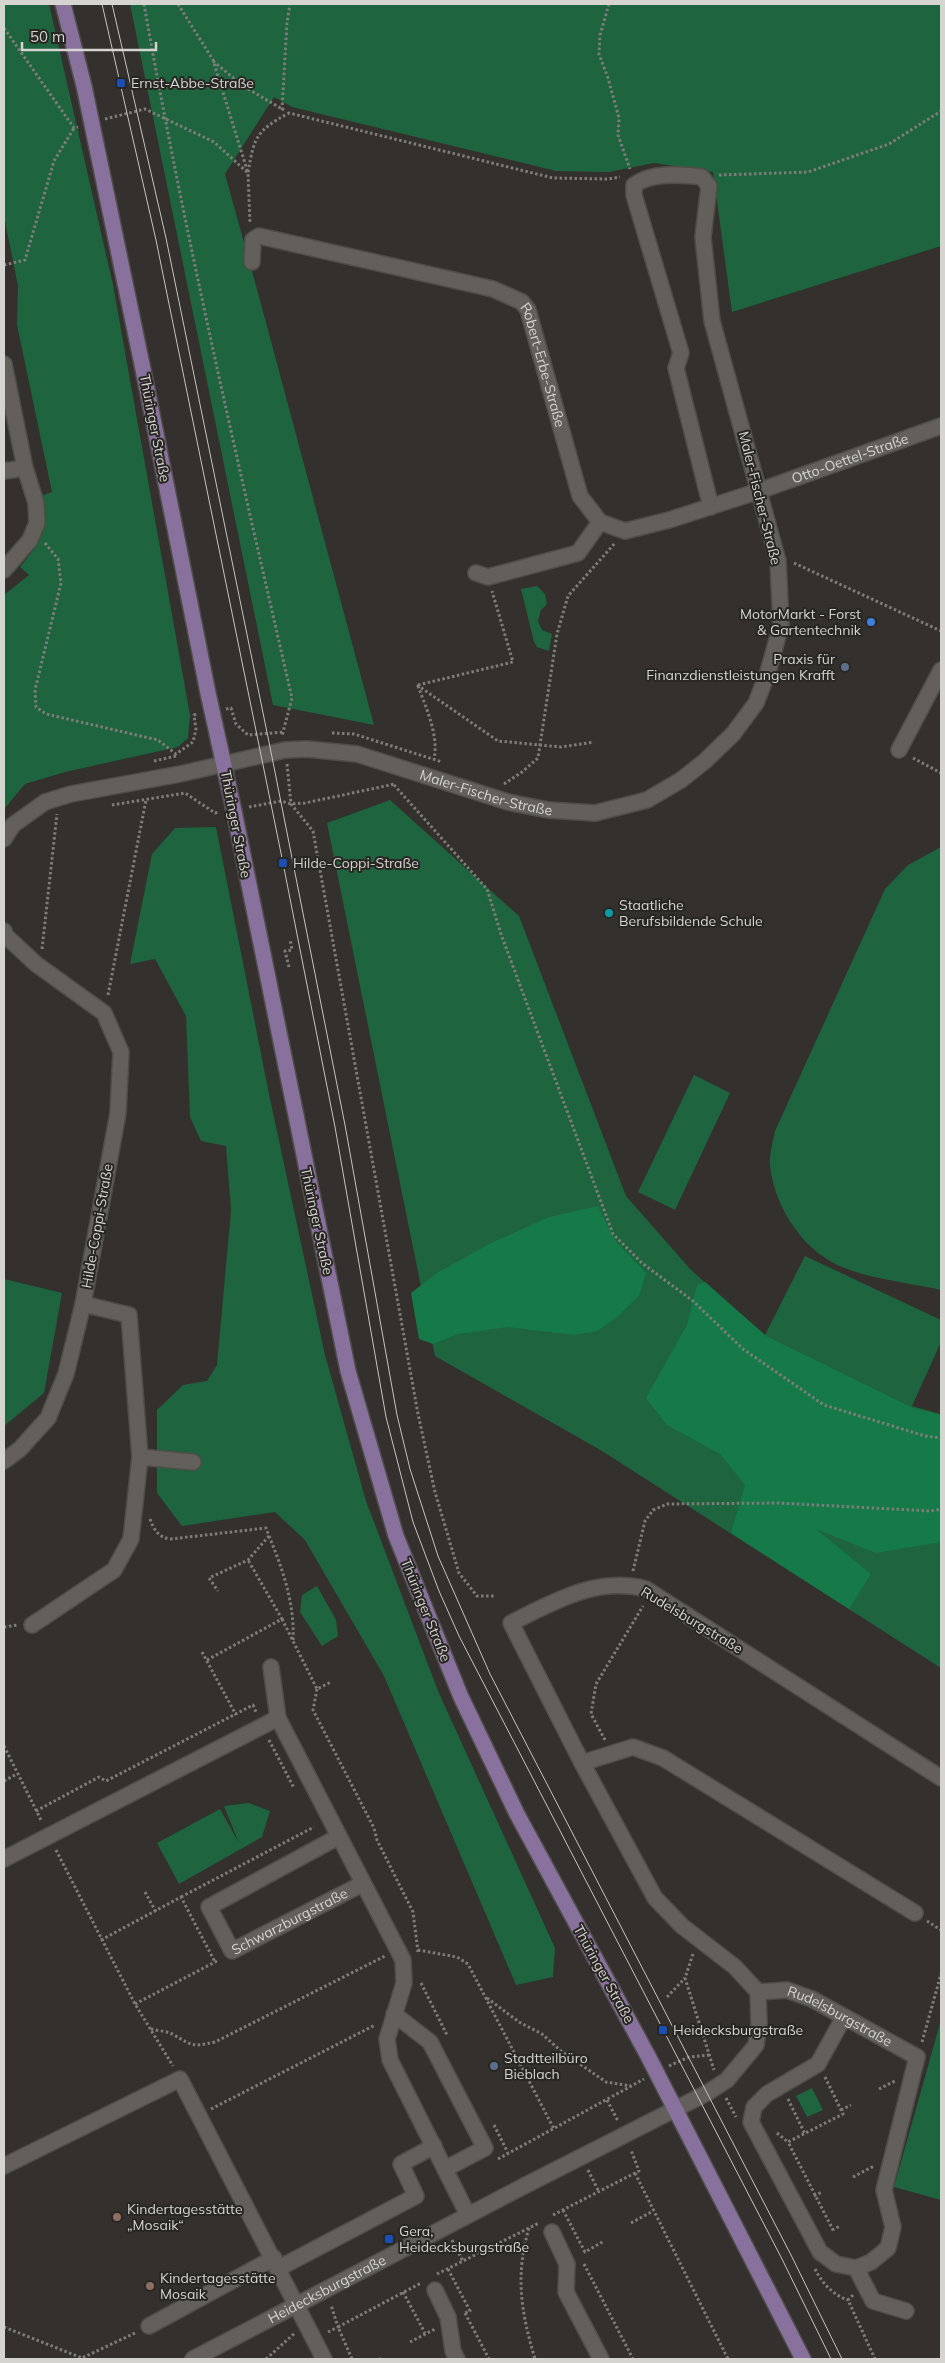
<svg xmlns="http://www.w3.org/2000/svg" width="945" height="2363" viewBox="0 0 945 2363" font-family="Mulish,sans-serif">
  <rect width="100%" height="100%" fill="#33302d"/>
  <g fill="#1e643e">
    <path d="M4,4H49L113,285L190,715L188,738L178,747L65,772L25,784L4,809V595L29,575L20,567C46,535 45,537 41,496L52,492L17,325L18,286L4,216Z"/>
    <polygon points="130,4 941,4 941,246 732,312 713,172 654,163 609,172 556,171 292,107 274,97 225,174 261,304 374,725 273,705"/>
    <polygon points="537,586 545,594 547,604 541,610 538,621 542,630 552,634 549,651 537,647 534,642 521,589"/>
    <polygon points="390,800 519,916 626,1196 691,1270 765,1335 805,1256 941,1320 941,1342 912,1406 941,1414 941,1668 602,1451 435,1356 327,823"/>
    <polygon points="216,827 269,1094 325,1355 366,1501 438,1691 555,1948 553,1977 516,1985 384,1676 305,1540 275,1512 182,1526 157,1493 157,1410 183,1385 207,1381 217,1365 231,1210 226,1146 201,1141 190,1117 186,1016 155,959 130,964 152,854 175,828"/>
    <path d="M941,847V1290C911,1283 877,1280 847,1269C805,1254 775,1209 770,1166C769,1155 773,1142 775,1131L885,889L908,865Z"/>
    <polygon points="694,1075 730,1093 675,1210 638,1192"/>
    <polygon points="4,1279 62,1293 44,1393 4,1426"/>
    <polygon points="317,1586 336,1620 338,1636 322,1646 300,1612 302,1595"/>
    <polygon points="249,1803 270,1811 262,1837 179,1884 157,1843 220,1809 239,1843 224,1806"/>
    <polygon points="941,2020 941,2200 894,2187"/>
    <polygon points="812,2088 823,2110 807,2117 796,2096"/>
  </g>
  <g fill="#157a48">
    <polygon points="598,1206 614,1239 646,1273 639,1296 617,1317 597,1331 574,1335 508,1327 458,1334 433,1344 419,1339 411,1293 437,1273 491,1243 549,1217"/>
    <polygon points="705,1282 766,1336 913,1408 941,1415 941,1542 876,1553 816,1529 871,1574 849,1609 731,1533 745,1485 720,1454 667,1425 646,1398 687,1325 697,1285"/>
  </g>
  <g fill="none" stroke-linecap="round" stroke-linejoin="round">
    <g stroke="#4f4d4a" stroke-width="18">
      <g id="minor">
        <path id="s1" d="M252,262L253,240L259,236L493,289L522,302L528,310L580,496L600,522L625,531L669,520L759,491L941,426"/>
        <polyline points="4,364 25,468 36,503 37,523 30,540 4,570"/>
        <polyline points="4,471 25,468"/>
        <polyline points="476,573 488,577 578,553 600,522"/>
        <polyline points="899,750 941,670"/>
        <path id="s2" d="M4,839L13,825L45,802L71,794L180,774L285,750L307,749L357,754L508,802L548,810L595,813L647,800L681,780L705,761L733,734L756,703L768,672L781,625L778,561L712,321L703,237L709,186L702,177C680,174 652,172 634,185V195L681,353L676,368L711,507"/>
        <polyline points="4,931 6,936 36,964 104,1013 121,1052 118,1113 83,1304 66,1374 48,1418 20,1449 4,1461"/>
        <polyline points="140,1457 193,1462"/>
        <polyline points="32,1625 114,1570 131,1539 140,1457 129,1315 83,1304"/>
        <polyline points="271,1667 278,1718 403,1960 404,1983 387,2039 390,2060 468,2215"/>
        <polyline points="582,1763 633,1747 663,1758 915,1913"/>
        <path id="s3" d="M338,1837L209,1907L232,1951L362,1884"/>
        <polyline points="4,1859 278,1718"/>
        <path id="s4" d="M758,1992L787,1990L812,1999L917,2057L884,2190L893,2227L888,2248L871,2262L856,2268L836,2264L820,2252L751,2122L754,2107L767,2094L818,2064L844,2017"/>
        <polyline points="394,2014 430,2042 485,2148 445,2169"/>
        <polyline points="4,2166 180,2079 324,2359"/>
        <polyline points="552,2232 567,2264 566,2292 601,2359"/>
        <polyline points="279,2268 416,2196 401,2164 434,2146"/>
        <polyline points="856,2268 873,2301 906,2311"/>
        <polyline points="435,2290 448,2317 453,2351 457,2359"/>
        <polyline points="149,2326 274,2258"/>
        <path id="s5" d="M193,2359L524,2186L707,2093L727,2080L756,2045L759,2024L758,1992L735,1967L682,1926L655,1898L582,1763L511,1623C553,1602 597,1576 646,1589L941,1778"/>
      </g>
    </g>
    <g stroke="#4f4d4a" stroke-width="18">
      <polyline id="major" points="63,4 84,86 145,379 208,693 234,811 348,1371 396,1536 461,1697 517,1814 648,2056 803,2359"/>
    </g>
    <g stroke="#7f7d7a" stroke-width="3" stroke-dasharray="2.5 2.5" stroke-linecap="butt">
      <path d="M144,4C185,237 239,467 292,698L282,736"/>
      <path d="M178,4L213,60L248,173C254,137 256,131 289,113L553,178L608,179L620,177"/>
      <polyline points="609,4 600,35 599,54 608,78 619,118 618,135 630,169"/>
      <polyline points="4,28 74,128 78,127"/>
      <polyline points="213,61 243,86 284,110"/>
      <polyline points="282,110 287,22 290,4"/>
      <polyline points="105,119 145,109 214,142 248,173 250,223"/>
      <polyline points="719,175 808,172 889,144 941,111"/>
      <polyline points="4,265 25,260 54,161 74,128"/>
      <polyline points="45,543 58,559 61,583 35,690 36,707 46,714 158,740 176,754 193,742 196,729 194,715 198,714"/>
      <polyline points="794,563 941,631"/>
      <polyline points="417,685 498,741 561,747 594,742"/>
      <polyline points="418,685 513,662 492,591"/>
      <path d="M418,686C426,708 439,735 434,759"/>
      <polyline points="226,709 231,708 236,724 248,735 284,732"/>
      <polyline points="332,733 354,734 442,762"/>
      <polyline points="913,758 941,773"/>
      <polyline points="154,761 176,756"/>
      <polyline points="287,764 291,804 313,831 418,1414 435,1492 459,1573 477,1596 496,1596"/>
      <polyline points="504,784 522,772 538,758 557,634 568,596 615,543"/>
      <polyline points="394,785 487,889 502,937 613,1234 642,1263 693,1301 743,1349 824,1405 925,1436 941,1438"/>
      <polyline points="112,805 185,793 215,813 219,812"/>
      <polyline points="249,807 281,801 291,804 305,803 395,784"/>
      <polyline points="42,949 57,814"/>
      <polyline points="289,967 285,951 292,950 290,939"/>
      <polyline points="108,995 146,800"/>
      <path d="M150,1519C154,1530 159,1538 171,1539L266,1528L269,1536L248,1560L209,1578L218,1591"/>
      <path d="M269,1536C283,1570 295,1604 293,1642"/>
      <polyline points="633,1571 645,1521 653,1510 667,1504 778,1503 931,1511 941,1509"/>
      <polyline points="282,1619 317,1689 331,1682"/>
      <polyline points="4,1627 18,1625"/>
      <polyline points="202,1652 236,1715"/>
      <polyline points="207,1660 282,1619 248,1560"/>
      <polyline points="317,1689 313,1710 374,1828 377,1840 413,1912 418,1952"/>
      <polyline points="269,1740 294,1788"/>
      <polyline points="605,1740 591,1714 596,1684 643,1606"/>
      <polyline points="4,1746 42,1822"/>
      <polyline points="4,1781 17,1774"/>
      <polyline points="36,1811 99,1777 106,1781 253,1705 256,1712"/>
      <polyline points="56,1850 135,2004 173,2066"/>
      <polyline points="145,1892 156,1912"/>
      <polyline points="181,1897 314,1827"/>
      <polyline points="927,1921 941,1930"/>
      <polyline points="101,1940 181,1897 215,1962"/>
      <polyline points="418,1950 457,1957 468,1964 554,2129"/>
      <polyline points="693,1954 685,1978 714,2070"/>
      <polyline points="421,1983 447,2035"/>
      <polyline points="667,1997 685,1978"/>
      <polyline points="487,1998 519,2022 542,2034 561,2051 606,2082 631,2086"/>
      <polyline points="135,2004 217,1961"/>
      <path d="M151,2029C158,2031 168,2031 174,2035C193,2046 192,2047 215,2042L385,1956"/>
      <polyline points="922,2042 941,1974"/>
      <polyline points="669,2066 689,2057 709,2055"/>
      <polyline points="825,2077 843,2114 788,2142 833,2230"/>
      <polyline points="879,2089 895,2081"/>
      <polyline points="726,2098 736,2117"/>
      <polyline points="788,2099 805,2134"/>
      <polyline points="607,2100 618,2121"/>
      <polyline points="211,2109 375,2025"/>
      <polyline points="841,2110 851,2105"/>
      <polyline points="494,2125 508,2153"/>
      <polyline points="777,2133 788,2142"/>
      <polyline points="498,2159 644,2079"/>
      <polyline points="588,2170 599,2192"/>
      <polyline points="635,2173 728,2359"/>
      <polyline points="853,2177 874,2166"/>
      <polyline points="814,2196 822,2192"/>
      <polyline points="563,2210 585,2252 604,2241"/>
      <polyline points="553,2215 639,2171 631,2150"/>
      <polyline points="631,2223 653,2211"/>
      <path d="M529,2228C515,2276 521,2312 535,2359"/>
      <polyline points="832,2230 840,2226"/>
      <polyline points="452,2240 463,2261"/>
      <polyline points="584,2264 633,2359"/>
      <polyline points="448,2269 470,2311 465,2313"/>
      <path d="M815,2269C822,2283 833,2295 848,2300"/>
      <polyline points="437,2274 539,2223"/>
      <polyline points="403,2292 425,2333"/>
      <polyline points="853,2295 848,2300 875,2359"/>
      <polyline points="465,2313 489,2359"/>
      <polyline points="4,2327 82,2358 135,2333"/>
      <polyline points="328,2332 338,2327 331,2305"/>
      <polyline points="410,2342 435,2329"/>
      <polyline points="266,2359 295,2333"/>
      <polyline points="352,2359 338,2327 421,2283"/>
      <polyline points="380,2359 381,2358"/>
    </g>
    <use href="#minor" stroke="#63605b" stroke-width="15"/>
    <use href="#major" stroke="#89719e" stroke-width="15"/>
    <g stroke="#c5c4c1" stroke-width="1">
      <polyline points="102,4 156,240 283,863 335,1127 386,1417 413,1522 439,1591 459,1636 782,2259 831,2359"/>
      <polyline points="112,4 166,238 271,752 345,1125 397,1415 410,1469 438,1556 490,1674 791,2255 842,2359"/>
    </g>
  </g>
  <g fill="#1a4fb4" stroke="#292723" stroke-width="2">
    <rect x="116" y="78" width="10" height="10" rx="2.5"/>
    <rect x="278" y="858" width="10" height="10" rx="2.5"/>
    <rect x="658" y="2025" width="10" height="10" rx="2.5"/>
    <rect x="384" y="2234" width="10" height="10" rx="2.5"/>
  </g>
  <circle fill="#3f7fe0" stroke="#292723" stroke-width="2" cx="871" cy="622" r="5"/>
  <g fill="#5c6f8a" stroke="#292723" stroke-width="2">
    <circle cx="845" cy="667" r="5"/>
    <circle cx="494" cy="2066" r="5"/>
  </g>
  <circle fill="#0f9aa8" stroke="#292723" stroke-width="2" cx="609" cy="913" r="5"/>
  <g fill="#8d6e63" stroke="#292723" stroke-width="2">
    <circle cx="117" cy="2217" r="5"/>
    <circle cx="150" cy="2286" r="5"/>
  </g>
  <g text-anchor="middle" stroke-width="4" stroke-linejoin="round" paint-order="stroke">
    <g font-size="14" fill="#d5d4d1" stroke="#292723" text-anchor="start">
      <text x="131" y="88">Ernst-Abbe-Straße</text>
      <text x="861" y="619" text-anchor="end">MotorMarkt - Forst<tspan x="861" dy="16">&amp; Gartentechnik</tspan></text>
      <text x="835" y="664" text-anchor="end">Praxis für<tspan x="835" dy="16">Finanzdienstleistungen Krafft</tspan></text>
      <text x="293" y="868">Hilde-Coppi-Straße</text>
      <text x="619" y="910">Staatliche<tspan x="619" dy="16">Berufsbildende Schule</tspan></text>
      <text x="673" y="2035">Heidecksburgstraße</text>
      <text x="504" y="2063">Stadtteilbüro<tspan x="504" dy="16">Bieblach</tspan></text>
      <text x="127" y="2214">Kindertagesstätte<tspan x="127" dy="16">„Mosaik“</tspan></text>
      <text x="399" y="2236">Gera,<tspan x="399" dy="16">Heidecksburgstraße</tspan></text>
      <text x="160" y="2283">Kindertagesstätte<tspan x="160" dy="16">Mosaik</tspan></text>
    </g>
    <g font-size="14" fill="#d5d4d1" stroke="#292723">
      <text dy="5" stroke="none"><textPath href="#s1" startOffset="368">Robert-Erbe-Straße</textPath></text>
      <text transform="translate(155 428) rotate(79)" y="5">Thüringer Straße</text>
      <text dy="5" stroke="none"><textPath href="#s1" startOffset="800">Otto-Oettel-Straße</textPath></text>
      <text transform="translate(760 498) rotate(76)" y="5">Maler-Fischer-Straße</text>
      <text dy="5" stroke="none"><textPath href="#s2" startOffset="509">Maler-Fischer-Straße</textPath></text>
      <text transform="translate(236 824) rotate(79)" y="5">Thüringer Straße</text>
      <text transform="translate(317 1221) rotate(78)" y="5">Thüringer Straße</text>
      <text transform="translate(97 1226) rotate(-80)" y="5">Hilde-Coppi-Straße</text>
      <text transform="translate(426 1610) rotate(68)" y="5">Thüringer Straße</text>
      <text transform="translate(692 1620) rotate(31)" y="5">Rudelsburgstraße</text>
      <text dy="5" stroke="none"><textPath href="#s3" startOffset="261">Schwarzburgstraße</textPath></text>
      <text transform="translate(604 1974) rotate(61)" y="5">Thüringer Straße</text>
      <text dy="5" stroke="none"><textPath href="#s4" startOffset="88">Rudelsburgstraße</textPath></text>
      <text dy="5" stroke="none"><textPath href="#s5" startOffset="151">Heidecksburgstraße</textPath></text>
    </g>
  </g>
  <rect width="945" height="2363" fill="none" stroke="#d5d4d1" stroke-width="10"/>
  <path d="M22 42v8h134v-8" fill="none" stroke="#d5d4d1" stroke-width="2.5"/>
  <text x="30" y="42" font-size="15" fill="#d5d4d1" stroke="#292723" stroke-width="4" paint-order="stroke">50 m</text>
</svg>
